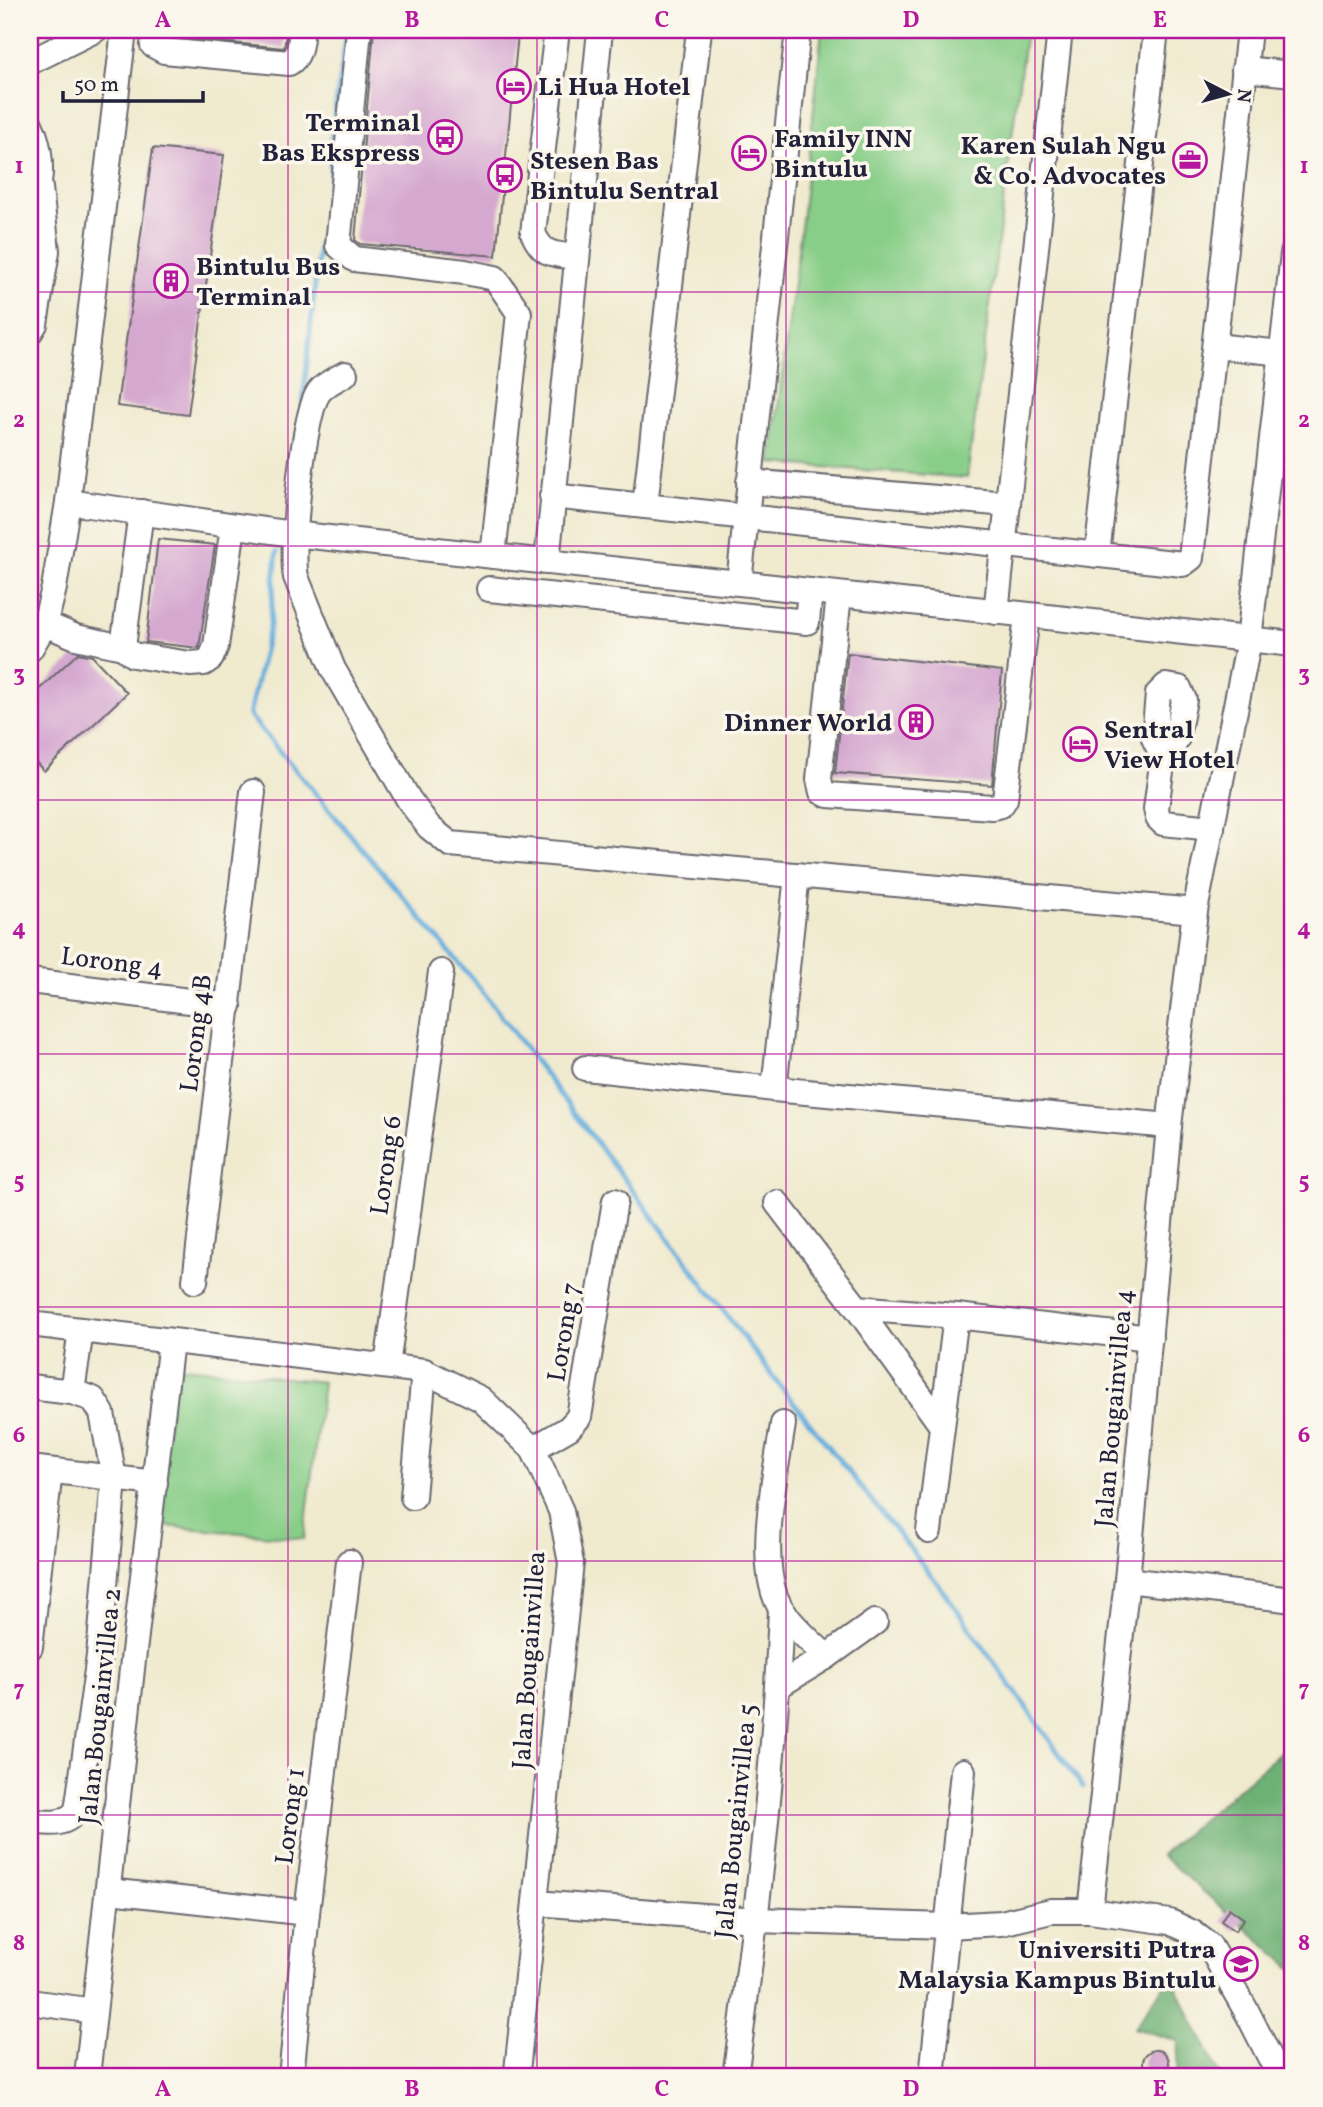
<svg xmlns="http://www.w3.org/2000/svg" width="1323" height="2107" viewBox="0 0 1323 2107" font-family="Vollkorn,serif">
  <rect width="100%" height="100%" fill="#fbf7ec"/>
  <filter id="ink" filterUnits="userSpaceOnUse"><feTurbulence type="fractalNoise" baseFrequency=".0143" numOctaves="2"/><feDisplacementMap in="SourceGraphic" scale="14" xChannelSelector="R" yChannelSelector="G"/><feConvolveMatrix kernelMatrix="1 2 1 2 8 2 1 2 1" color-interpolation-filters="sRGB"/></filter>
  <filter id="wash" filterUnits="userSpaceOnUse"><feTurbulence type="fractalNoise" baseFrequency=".00686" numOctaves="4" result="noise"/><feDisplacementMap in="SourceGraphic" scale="28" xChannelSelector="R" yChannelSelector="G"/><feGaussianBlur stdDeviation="1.57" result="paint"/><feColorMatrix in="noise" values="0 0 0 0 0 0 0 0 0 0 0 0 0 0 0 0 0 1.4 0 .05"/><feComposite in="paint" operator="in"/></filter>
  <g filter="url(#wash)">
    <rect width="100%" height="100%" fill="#f0eacf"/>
    <g fill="#88ce88" stroke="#557862" stroke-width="2">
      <polygon points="822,30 1026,30 967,478 771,463 803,212"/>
      <polygon points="175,1366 323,1382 304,1539 156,1525"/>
    </g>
    <g fill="#6eb174" stroke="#486a58" stroke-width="2">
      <polygon points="1293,1742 1293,1969 1161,1855"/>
      <polygon points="1171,1976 1221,2077 1177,2077 1178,2041 1134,2028"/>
    </g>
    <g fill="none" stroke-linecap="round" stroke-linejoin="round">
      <g stroke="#65aedd" stroke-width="5">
        <polyline points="331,196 330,146 347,30"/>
        <polyline points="303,403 319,244 330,213"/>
        <polyline points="277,552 270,625 249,715 480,988 778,1383 939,1585 1083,1787"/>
      </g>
    </g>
    <g id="blocks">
      <g fill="#d5a8d0">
        <polygon points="170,30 287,30 284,48 169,37"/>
        <polygon points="374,30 491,30 518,34 496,256 360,244 355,240"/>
        <polygon points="153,148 224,155 188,415 117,406"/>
        <polygon points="158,539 215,545 199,648 146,642"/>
        <polygon points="78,653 92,656 127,693 44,771 30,756 30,698"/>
        <polygon points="848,653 1002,671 992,785 835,773"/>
        <polygon points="1229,1908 1244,1919 1235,1931 1221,1921"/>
        <circle cx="1156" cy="2063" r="13"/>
      </g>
    </g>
  </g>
  <g filter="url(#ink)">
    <use href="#blocks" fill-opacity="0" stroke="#6a686f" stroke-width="2"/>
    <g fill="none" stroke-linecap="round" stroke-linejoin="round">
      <g stroke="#6a686f" stroke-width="28">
        <g id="minor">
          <path d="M155,30L153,45L164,51L289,63C301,56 300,42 302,30"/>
          <polyline points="359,30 338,245 354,259 465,272 495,278 519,313 493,556"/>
          <path d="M554,30L556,38L533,233C543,256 553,254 577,257"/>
          <polyline points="30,62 95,30"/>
          <polyline points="1244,69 1293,74"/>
          <path d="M30,124C41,146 44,177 34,201"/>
          <polyline points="30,332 35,324 47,251 40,188"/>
          <polyline points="1215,346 1282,353"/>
          <path d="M345,374C336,379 325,384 319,392C303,413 290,550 296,577L333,669L409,800L429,827L450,844L1195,911"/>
          <polyline points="749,482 1008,504"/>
          <polyline points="552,496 1183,564 1191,558 1249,30"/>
          <polyline points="68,502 293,534 1293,644"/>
          <polyline points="645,506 699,30"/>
          <polyline points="1097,555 1156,30"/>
          <polyline points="547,562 600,30"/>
          <polyline points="739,583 798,30"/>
          <polyline points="489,589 807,622 810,591"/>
          <polyline points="839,595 819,779 822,792 828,795 992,807 1001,805 1005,799 1027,616"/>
          <polyline points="996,612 1060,30"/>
          <polyline points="45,624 76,637 123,647 133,655 190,664 204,663 211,658 216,646 233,526"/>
          <polyline points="123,647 141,512"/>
          <polyline points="30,649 45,624 54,588 68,502 124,30"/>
          <polyline points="1163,757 1176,741 1184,700 1179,688 1166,686 1158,694 1154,738 1163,757 1156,809 1158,818 1163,823 1212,828"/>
          <polyline points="30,981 229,1006"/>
          <polyline points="585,1068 774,1089 1169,1126"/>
          <polyline points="774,1089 797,875"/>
          <polyline points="777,1203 857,1308 942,1426"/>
          <polyline points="195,1281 253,792"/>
          <polyline points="857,1308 956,1316 1150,1338"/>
          <polyline points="30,1324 424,1371 481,1399 533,1449 561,1511 571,1563 517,2071 514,2077"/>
          <polyline points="387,1366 441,972"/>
          <path d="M30,1387L72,1392L93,1399L102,1413L114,1478L99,1656L77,1811C62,1827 50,1823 30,1821"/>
          <polyline points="72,1392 81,1330"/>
          <path d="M783,1424C776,1472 754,1569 782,1610C793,1627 812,1642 826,1657"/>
          <polyline points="533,1449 569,1428 579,1417 615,1201"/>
          <polyline points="30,1468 155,1483"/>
          <polyline points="413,1497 424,1371"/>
          <polyline points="929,1531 956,1316"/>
          <polyline points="1127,1580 1293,1600"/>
          <polyline points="30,1647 50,1471"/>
          <polyline points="778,1686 826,1657 875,1622"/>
          <polyline points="109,1891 307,1913"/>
          <polyline points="536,1903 756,1920 947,1926 1001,1923 1051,1911 1090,1911 1170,1922 1193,1933 1209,1945 1248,2014 1280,2077"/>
          <polyline points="1090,1911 1127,1580 1169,1126 1195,911 1249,640 1293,254"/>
          <polyline points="30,2002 94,2011"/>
          <polyline points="87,2077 133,1660 171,1341"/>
          <polyline points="291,2077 307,1913 349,1562"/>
          <path d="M735,2077C756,1922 775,1766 781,1609"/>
          <polyline points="932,2077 963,1771"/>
        </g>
      </g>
      <use href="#minor" stroke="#fff" stroke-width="24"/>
    </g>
  </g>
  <path fill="none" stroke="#b5179e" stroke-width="2" stroke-opacity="0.55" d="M288,30V2077M537,30V2077M786,30V2077M1035,30V2077M30,292H1293M30,546H1293M30,800H1293M30,1054H1293M30,1307H1293M30,1561H1293M30,1815H1293"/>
  <defs>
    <g id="hotel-ring" transform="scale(1.75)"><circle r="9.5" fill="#fbf7ec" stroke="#b5179e" stroke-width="1.5"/><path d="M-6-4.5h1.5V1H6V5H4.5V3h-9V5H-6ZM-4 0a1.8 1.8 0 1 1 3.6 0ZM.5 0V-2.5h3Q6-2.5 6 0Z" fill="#b5179e"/></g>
    <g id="bus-ring" transform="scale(1.75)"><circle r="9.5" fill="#fbf7ec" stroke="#b5179e" stroke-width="1.5"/><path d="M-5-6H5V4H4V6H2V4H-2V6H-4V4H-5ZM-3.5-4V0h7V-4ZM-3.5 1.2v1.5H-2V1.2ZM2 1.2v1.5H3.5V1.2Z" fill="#b5179e"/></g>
    <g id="office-ring" transform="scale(1.75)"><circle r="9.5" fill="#fbf7ec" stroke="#b5179e" stroke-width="1.5"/><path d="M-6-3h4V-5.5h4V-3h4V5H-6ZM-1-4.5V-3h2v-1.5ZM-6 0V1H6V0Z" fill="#b5179e"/></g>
    <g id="building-ring" transform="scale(1.75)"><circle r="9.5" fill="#fbf7ec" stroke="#b5179e" stroke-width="1.5"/><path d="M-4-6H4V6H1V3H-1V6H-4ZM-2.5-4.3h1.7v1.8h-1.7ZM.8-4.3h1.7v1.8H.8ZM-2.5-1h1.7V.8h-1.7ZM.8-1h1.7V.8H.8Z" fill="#b5179e"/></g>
    <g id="university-ring" transform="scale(1.75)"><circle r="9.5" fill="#fbf7ec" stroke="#b5179e" stroke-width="1.5"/><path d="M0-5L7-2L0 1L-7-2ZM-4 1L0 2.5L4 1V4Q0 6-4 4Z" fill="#b5179e"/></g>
  </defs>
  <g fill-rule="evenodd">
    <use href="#hotel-ring" x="514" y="86"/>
    <use href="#bus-ring" x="445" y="137"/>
    <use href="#hotel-ring" x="749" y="153"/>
    <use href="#office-ring" x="1190" y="160"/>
    <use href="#bus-ring" x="505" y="175"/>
    <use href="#building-ring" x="171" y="281"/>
    <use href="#building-ring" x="916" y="722"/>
    <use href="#hotel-ring" x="1080" y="744"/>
    <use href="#university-ring" x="1241" y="1964"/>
  </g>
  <g text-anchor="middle" stroke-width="7" stroke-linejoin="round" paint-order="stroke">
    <g font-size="26" font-weight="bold" fill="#22223b" stroke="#fbf7ec" text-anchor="start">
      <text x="538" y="95">Li Hua Hotel</text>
      <text x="420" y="131" text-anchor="end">Terminal<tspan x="420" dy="30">Bas Ekspress</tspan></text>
      <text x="774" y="147">Family INN<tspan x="774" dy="30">Bintulu</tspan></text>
      <text x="1166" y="154" text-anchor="end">Karen Sulah Ngu<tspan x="1166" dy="30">&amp; Co. Advocates</tspan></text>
      <text x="530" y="169">Stesen Bas<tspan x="530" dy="30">Bintulu Sentral</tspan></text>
      <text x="196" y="275">Bintulu Bus<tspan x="196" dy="30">Terminal</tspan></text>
      <text x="892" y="731" text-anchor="end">Dinner World</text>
      <text x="1104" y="738">Sentral<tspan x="1104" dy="30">View Hotel</tspan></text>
      <text x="1216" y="1958" text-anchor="end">Universiti Putra<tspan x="1216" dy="30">Malaysia Kampus Bintulu</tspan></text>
    </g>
    <g font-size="26" fill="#22223b" stroke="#fbf7ec">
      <text transform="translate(112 961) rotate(7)" y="9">Lorong 4</text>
      <text transform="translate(195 1033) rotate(-83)" y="9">Lorong 4B</text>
      <text transform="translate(385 1165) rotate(-82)" y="9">Lorong 6</text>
      <text transform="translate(563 1332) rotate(-81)" y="9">Lorong 7</text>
      <text transform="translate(1113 1408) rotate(-85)" y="9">Jalan Bougainvillea 4</text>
      <text transform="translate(528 1660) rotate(-86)" y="9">Jalan Bougainvillea</text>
      <text transform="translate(99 1706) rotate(-84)" y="9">Jalan Bougainvillea 2</text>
      <text transform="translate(289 1816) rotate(-83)" y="9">Lorong 1</text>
      <text transform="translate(735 1821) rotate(-84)" y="9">Jalan Bougainvillea 5</text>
    </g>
  </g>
  <rect width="1323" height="2107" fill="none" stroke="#fbf7ec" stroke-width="77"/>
  <g transform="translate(1228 94) rotate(96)" stroke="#fbf7ec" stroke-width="5" paint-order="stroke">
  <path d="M0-5L12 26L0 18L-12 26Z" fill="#22223b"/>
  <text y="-10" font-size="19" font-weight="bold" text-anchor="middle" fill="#22223b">N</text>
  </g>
  <path d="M63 91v10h140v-10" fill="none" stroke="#22223b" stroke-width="3.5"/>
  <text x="74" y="91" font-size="21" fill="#22223b" stroke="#fbf7ec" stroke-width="5" paint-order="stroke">50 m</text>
  <rect x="38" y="38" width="1246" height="2030" fill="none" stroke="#b5179e" stroke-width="2.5"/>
  <g font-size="23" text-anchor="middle" font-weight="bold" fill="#b5179e">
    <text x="163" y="27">A</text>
    <text x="412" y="27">B</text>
    <text x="662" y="27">C</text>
    <text x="911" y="27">D</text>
    <text x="1160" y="27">E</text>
    <text x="19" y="173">1</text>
    <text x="1304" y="173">1</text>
    <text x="19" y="427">2</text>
    <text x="1304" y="427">2</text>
    <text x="19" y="681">3</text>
    <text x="1304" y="681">3</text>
    <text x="19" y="935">4</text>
    <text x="1304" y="935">4</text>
    <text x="19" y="1188">5</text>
    <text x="1304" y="1188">5</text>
    <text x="19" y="1442">6</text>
    <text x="1304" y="1442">6</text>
    <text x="19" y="1696">7</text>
    <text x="1304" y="1696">7</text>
    <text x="19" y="1950">8</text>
    <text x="1304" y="1950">8</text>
    <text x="163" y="2096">A</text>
    <text x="412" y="2096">B</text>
    <text x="662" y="2096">C</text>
    <text x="911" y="2096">D</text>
    <text x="1160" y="2096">E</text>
  </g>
</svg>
